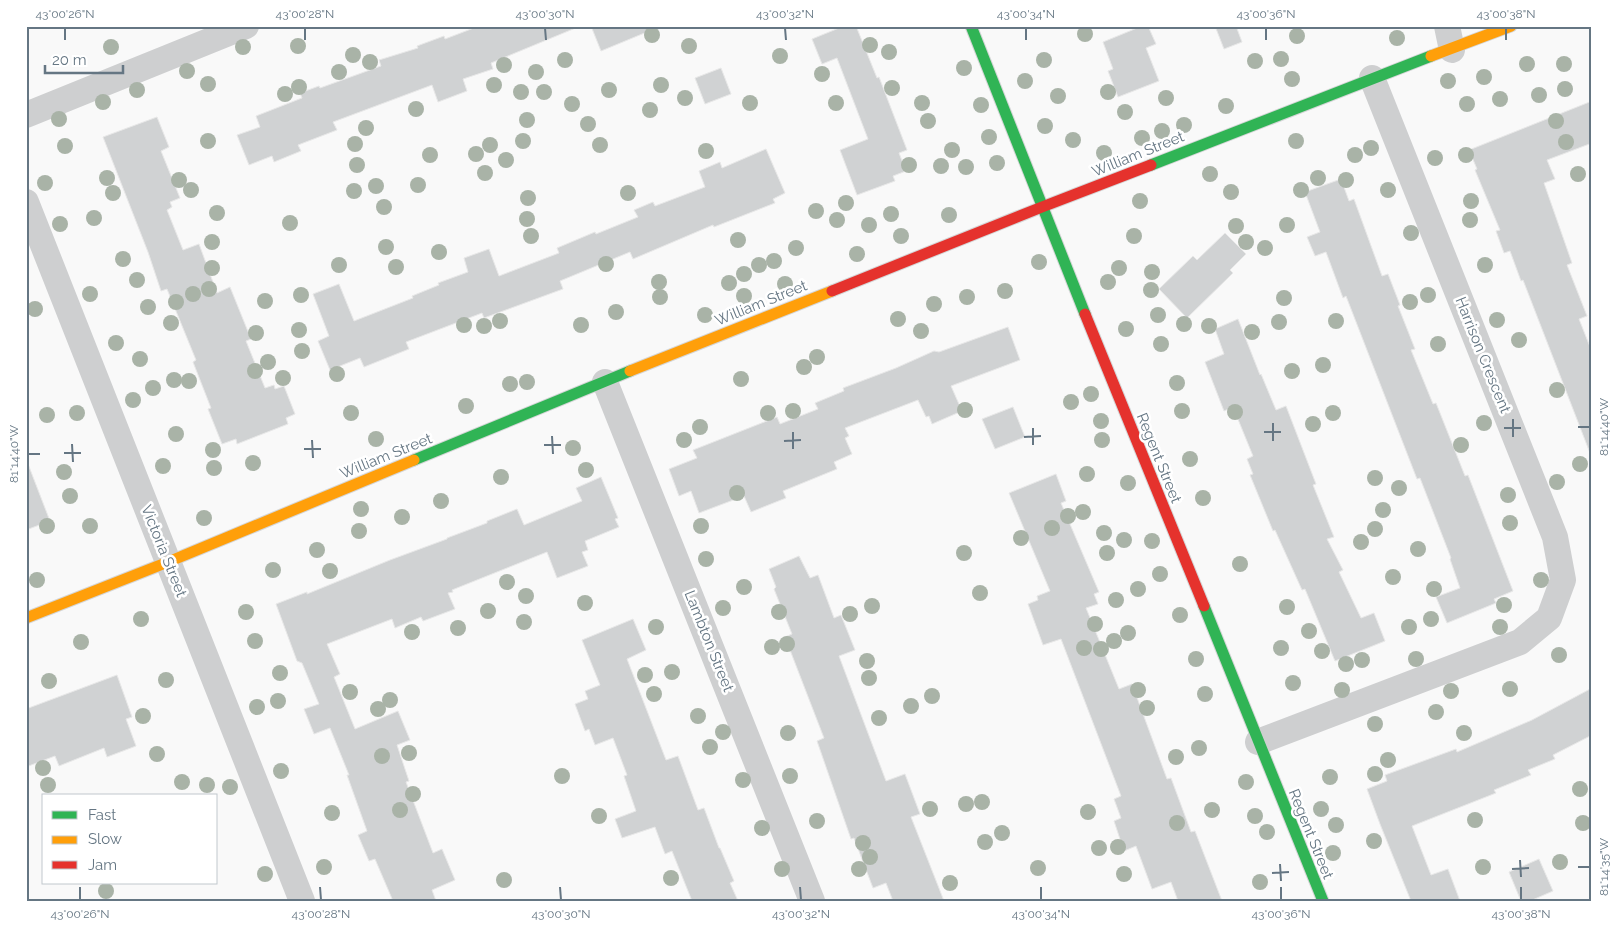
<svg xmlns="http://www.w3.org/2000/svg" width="1618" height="927" viewBox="0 0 1618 927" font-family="Raleway,sans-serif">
  <rect width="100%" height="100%" fill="#f9f9f9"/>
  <g fill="#d0d2d3" stroke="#e8e8e8">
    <polygon points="479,26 578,27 491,63 493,69 463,79 467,91 438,102 432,85 333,122 337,130 298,145 301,151 274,162 272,156 249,165 237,135 260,127 256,116 302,98 300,93 319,86 320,88 381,66 379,60 418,48 417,46 444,36 445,39"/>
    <polygon points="591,26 659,26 659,27 601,51"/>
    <polygon points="844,26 856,26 877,78 879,77 907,150 899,153 906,171 893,176 895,181 857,195 840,150 868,139 837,58 822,64 812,39"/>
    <polygon points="1142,26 1148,26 1156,44 1146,48 1159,81 1118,97 1108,71 1113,69 1103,42"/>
    <polygon points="1215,26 1236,26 1242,42 1224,49"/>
    <polygon points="721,68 731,94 705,104 695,78"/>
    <polygon points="1592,101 1592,143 1547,160 1555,179 1544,183 1572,263 1567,265 1587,316 1579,319 1592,352 1592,452 1590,453 1523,280 1521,281 1510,251 1504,253 1496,231 1500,230 1475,170 1477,169 1469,150"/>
    <polygon points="157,117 169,147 161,151 180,198 170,202 172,207 167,210 183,250 199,244 217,293 230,287 251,339 246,341 265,388 274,385 275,389 284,386 295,414 286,418 288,424 237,444 236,439 222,444 208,409 211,408 193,362 196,360 167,289 161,291 148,252 103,137"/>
    <polygon points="766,149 785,193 773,199 775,203 714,227 713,225 633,259 630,252 560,281 563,289 484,318 482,313 406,342 409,349 364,367 360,358 330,370 318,341 329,336 313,294 339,284 354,321 413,298 412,296 439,285 438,283 468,272 464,258 489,249 499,276 559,253 557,248 595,232 596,234 638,217 634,210 653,202 655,206 705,187 699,171 720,162 722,168"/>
    <polygon points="1341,179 1349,201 1354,199 1382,276 1388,274 1400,305 1398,306 1415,349 1411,350 1433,404 1436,403 1465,476 1468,475 1513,591 1494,599 1496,603 1447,623 1436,597 1460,588 1450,559 1451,558 1420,478 1417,479 1346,296 1343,298 1326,252 1315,256 1307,237 1320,232 1305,192"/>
    <polygon points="1225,233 1246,254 1230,270 1233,273 1187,318 1159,289 1193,256 1197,260"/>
    <polygon points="1238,319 1260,375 1261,374 1276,410 1286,406 1316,484 1313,485 1334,537 1327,539 1343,570 1339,572 1361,618 1374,613 1385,641 1335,661 1305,589 1302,590 1275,530 1273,531 1250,475 1253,474 1247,459 1253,456 1233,407 1224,411 1205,362 1224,354 1215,329"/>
    <polygon points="1008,327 1020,360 951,386 962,411 932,424 929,416 926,417 918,400 845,428 849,436 845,438 852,454 834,462 837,469 783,491 786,498 751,512 744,496 699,513 691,491 679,496 669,469 697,458 693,450 777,417 780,424 818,409 815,403 844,391 843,388 896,368 934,351 939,352"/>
    <polygon points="1013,407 1025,437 995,449 982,419"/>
    <polygon points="26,464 28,464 50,521 26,530"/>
    <polygon points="1056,474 1066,501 1061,503 1099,592 1094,594 1098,604 1086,608 1119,689 1132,684 1167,779 1171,778 1191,832 1195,831 1222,901 1178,901 1171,882 1152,889 1136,846 1124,851 1114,821 1121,818 1114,799 1121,796 1061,639 1043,645 1028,604 1038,600 1037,596 1050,591 1009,493"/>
    <polygon points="601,477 618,518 615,519 619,527 585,541 588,550 582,552 588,566 557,578 547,552 452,590 453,592 448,593 455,609 423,621 421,617 395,628 392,619 327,644 340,674 334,677 355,729 398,711 410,740 397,745 409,781 406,782 433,853 442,849 455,880 432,890 436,901 393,901 375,859 369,861 358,835 367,831 347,775 349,775 330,728 314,734 304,709 319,704 302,663 297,661 276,604 307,592 307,594 390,560 447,539 447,538 487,523 487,521 517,509 524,525 582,501 576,488"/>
    <polygon points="799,556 810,578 818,575 834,618 841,615 855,650 839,656 886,781 905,774 920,814 911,817 944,901 893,901 886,883 873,888 854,838 851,839 817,741 824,738 785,637 792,634 774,589 776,587 769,569"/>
    <polygon points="633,619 646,650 627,659 666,760 678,756 698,810 704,808 719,848 720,848 734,881 730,883 738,901 692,901 672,851 665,854 655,827 622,838 615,819 636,811 624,776 627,775 613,738 595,745 589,729 585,731 575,704 588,699 585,691 600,685 582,640"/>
    <polygon points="117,675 132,717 126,719 136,746 107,757 104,748 59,766 55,756 26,767 26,709"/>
    <polygon points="1592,688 1592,735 1553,755 1555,759 1528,770 1531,775 1494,790 1496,793 1412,826 1431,875 1448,869 1460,901 1411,901 1380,824 1367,789 1387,781 1385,775 1456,749 1457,752 1532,720"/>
    <polygon points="1539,859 1553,891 1530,901 1521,901 1509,872"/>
  </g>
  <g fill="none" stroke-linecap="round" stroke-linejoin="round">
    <g stroke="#d5d6d7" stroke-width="13">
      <g id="fast">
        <polyline points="971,26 1085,314"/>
        <polyline points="1151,165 1431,56"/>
        <polyline points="414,460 630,371"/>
        <polyline points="1204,606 1323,901"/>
      </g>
    </g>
    <g stroke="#d5d6d7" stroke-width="13">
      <g id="slow">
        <polyline points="1431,56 1511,26"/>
        <polyline points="630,371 832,291"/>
        <polyline points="26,618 168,562 414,460"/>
      </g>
    </g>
    <g stroke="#d5d6d7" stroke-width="13">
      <g id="jam">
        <polyline points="832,291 1042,207 1151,165"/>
        <polyline points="1085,314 1204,606"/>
      </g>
    </g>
    <g stroke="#cecfd0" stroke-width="26">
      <polyline points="1447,26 1452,50"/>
      <polyline points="26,115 246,26"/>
      <polyline points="26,202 302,901"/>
      <polyline points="605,382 812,901"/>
      <polyline points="1258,742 1520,642 1549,618 1563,580 1555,537 1372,78"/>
    </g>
    <use href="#fast" stroke="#30b455" stroke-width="11"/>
    <use href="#slow" stroke="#ff9f0a" stroke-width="11"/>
    <use href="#jam" stroke="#e5322d" stroke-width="11"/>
  </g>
  <g fill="#a9b3a7">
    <circle cx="1085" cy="34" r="8"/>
    <circle cx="652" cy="35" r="8"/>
    <circle cx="1297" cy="36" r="8"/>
    <circle cx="1397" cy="38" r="8"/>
    <circle cx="870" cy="45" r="8"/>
    <circle cx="298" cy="46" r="8"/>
    <circle cx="689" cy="46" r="8"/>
    <circle cx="111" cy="47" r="8"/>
    <circle cx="243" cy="47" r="8"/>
    <circle cx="889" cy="52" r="8"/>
    <circle cx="353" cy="55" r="8"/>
    <circle cx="780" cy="56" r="8"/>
    <circle cx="1281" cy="59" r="8"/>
    <circle cx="565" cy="60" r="8"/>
    <circle cx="1044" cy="60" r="8"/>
    <circle cx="1255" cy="61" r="8"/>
    <circle cx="370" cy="62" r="8"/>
    <circle cx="1527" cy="64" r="8"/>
    <circle cx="1564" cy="64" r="8"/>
    <circle cx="504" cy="65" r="8"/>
    <circle cx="964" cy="68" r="8"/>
    <circle cx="187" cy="71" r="8"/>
    <circle cx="339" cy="72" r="8"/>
    <circle cx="536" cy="72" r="8"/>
    <circle cx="822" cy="74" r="8"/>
    <circle cx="1484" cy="77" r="8"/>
    <circle cx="1292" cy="79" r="8"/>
    <circle cx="1025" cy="81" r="8"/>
    <circle cx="1448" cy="81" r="8"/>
    <circle cx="208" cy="84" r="8"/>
    <circle cx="494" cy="85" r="8"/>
    <circle cx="661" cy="85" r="8"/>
    <circle cx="299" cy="87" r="8"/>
    <circle cx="892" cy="88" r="8"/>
    <circle cx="1565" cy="89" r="8"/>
    <circle cx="137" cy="90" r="8"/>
    <circle cx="609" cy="90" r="8"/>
    <circle cx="521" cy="92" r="8"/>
    <circle cx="544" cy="92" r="8"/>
    <circle cx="1108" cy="92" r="8"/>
    <circle cx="285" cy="94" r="8"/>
    <circle cx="1539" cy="95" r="8"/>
    <circle cx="1058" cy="96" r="8"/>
    <circle cx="685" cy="98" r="8"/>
    <circle cx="1166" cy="98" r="8"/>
    <circle cx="1500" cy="99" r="8"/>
    <circle cx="103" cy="102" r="8"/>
    <circle cx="750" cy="103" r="8"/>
    <circle cx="836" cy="103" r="8"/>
    <circle cx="922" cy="103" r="8"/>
    <circle cx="572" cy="104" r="8"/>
    <circle cx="1467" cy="104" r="8"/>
    <circle cx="981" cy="105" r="8"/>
    <circle cx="1226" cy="106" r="8"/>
    <circle cx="416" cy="109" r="8"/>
    <circle cx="650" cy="110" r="8"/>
    <circle cx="1125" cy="112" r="8"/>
    <circle cx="59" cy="119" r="8"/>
    <circle cx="527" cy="120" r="8"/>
    <circle cx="928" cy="121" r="8"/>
    <circle cx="1556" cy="121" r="8"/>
    <circle cx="588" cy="124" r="8"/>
    <circle cx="1184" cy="125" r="8"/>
    <circle cx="1045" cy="126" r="8"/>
    <circle cx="366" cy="128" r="8"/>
    <circle cx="1162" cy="131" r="8"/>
    <circle cx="989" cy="137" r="8"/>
    <circle cx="1142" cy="138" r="8"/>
    <circle cx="1073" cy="140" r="8"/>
    <circle cx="208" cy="141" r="8"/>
    <circle cx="523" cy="141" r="8"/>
    <circle cx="1296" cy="141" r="8"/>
    <circle cx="1566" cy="142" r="8"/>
    <circle cx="355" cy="144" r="8"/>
    <circle cx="490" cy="145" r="8"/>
    <circle cx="600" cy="145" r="8"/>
    <circle cx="65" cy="146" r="8"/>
    <circle cx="1371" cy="148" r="8"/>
    <circle cx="952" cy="150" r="8"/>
    <circle cx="706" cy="151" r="8"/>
    <circle cx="1104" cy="153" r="8"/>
    <circle cx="476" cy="154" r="8"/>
    <circle cx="430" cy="155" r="8"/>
    <circle cx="1355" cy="155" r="8"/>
    <circle cx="1466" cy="155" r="8"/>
    <circle cx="1435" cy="158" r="8"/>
    <circle cx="506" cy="160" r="8"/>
    <circle cx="997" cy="163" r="8"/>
    <circle cx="357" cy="165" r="8"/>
    <circle cx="909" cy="165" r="8"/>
    <circle cx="941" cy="166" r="8"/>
    <circle cx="966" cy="167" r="8"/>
    <circle cx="485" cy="173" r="8"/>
    <circle cx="1210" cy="174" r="8"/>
    <circle cx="1578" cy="174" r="8"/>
    <circle cx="107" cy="178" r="8"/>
    <circle cx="1318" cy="178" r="8"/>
    <circle cx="179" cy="180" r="8"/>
    <circle cx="1346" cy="180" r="8"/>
    <circle cx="45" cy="183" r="8"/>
    <circle cx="418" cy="185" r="8"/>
    <circle cx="376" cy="186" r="8"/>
    <circle cx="191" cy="190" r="8"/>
    <circle cx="1301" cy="190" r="8"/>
    <circle cx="1388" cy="190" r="8"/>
    <circle cx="354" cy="191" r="8"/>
    <circle cx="1231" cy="192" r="8"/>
    <circle cx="113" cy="193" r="8"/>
    <circle cx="628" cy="193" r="8"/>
    <circle cx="528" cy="198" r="8"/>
    <circle cx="1140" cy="201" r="8"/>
    <circle cx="1471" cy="201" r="8"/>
    <circle cx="846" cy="203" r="8"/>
    <circle cx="384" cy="207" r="8"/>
    <circle cx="816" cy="211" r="8"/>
    <circle cx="217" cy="213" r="8"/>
    <circle cx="891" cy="214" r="8"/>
    <circle cx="949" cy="215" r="8"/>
    <circle cx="94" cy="218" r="8"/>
    <circle cx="527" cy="219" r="8"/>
    <circle cx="837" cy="220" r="8"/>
    <circle cx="1470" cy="220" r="8"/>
    <circle cx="290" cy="223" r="8"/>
    <circle cx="60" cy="224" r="8"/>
    <circle cx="869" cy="225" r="8"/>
    <circle cx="1287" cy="225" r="8"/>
    <circle cx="1236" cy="226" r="8"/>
    <circle cx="1411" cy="233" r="8"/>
    <circle cx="531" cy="236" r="8"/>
    <circle cx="901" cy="236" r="8"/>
    <circle cx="1134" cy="236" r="8"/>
    <circle cx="738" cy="240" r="8"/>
    <circle cx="212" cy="242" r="8"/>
    <circle cx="1246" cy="242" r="8"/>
    <circle cx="386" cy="247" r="8"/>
    <circle cx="796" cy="248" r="8"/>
    <circle cx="1265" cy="248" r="8"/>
    <circle cx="439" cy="252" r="8"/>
    <circle cx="857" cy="254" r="8"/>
    <circle cx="123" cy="259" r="8"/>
    <circle cx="774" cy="261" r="8"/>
    <circle cx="1039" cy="262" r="8"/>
    <circle cx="606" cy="264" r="8"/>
    <circle cx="339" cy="265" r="8"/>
    <circle cx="759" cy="265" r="8"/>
    <circle cx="1485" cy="265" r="8"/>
    <circle cx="396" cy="267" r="8"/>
    <circle cx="212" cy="268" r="8"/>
    <circle cx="1119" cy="268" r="8"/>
    <circle cx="1152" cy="272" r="8"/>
    <circle cx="744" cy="274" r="8"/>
    <circle cx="137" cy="280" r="8"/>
    <circle cx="659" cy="282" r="8"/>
    <circle cx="1108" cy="282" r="8"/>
    <circle cx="729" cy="283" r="8"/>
    <circle cx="785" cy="284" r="8"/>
    <circle cx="209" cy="289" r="8"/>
    <circle cx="1151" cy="290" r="8"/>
    <circle cx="1005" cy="291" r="8"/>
    <circle cx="90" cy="294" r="8"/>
    <circle cx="193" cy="294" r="8"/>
    <circle cx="301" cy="295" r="8"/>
    <circle cx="1428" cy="295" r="8"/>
    <circle cx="744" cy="296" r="8"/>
    <circle cx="660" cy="297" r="8"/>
    <circle cx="967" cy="297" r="8"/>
    <circle cx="1284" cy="298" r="8"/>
    <circle cx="265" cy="301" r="8"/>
    <circle cx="176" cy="302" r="8"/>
    <circle cx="1410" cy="302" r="8"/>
    <circle cx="934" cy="304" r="8"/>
    <circle cx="148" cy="307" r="8"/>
    <circle cx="35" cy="309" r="8"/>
    <circle cx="616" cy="312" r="8"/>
    <circle cx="705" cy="315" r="8"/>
    <circle cx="1158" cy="315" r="8"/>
    <circle cx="898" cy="319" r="8"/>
    <circle cx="1497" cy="320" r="8"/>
    <circle cx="500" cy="321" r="8"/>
    <circle cx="1336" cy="321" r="8"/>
    <circle cx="1279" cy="322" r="8"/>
    <circle cx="171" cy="323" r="8"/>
    <circle cx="1184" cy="324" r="8"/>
    <circle cx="464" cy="325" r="8"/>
    <circle cx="581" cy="325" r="8"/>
    <circle cx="484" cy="326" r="8"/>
    <circle cx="1209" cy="326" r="8"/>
    <circle cx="1126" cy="329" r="8"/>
    <circle cx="299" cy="330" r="8"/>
    <circle cx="921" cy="331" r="8"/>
    <circle cx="1252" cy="332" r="8"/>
    <circle cx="256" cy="333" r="8"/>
    <circle cx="1519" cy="340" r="8"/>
    <circle cx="116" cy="343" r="8"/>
    <circle cx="1161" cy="344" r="8"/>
    <circle cx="1438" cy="344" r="8"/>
    <circle cx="302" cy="351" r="8"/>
    <circle cx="817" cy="357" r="8"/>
    <circle cx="140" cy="359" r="8"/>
    <circle cx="268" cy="362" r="8"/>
    <circle cx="1323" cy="365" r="8"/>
    <circle cx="804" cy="367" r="8"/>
    <circle cx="255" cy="371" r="8"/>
    <circle cx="1292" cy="371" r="8"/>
    <circle cx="337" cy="374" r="8"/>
    <circle cx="283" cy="378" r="8"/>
    <circle cx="741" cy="379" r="8"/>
    <circle cx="174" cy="380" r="8"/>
    <circle cx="189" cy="381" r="8"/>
    <circle cx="527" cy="382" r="8"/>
    <circle cx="1177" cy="383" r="8"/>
    <circle cx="510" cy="384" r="8"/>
    <circle cx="153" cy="388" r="8"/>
    <circle cx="1557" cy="390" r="8"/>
    <circle cx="1091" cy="394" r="8"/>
    <circle cx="133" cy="400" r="8"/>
    <circle cx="1071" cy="402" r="8"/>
    <circle cx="466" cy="406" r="8"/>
    <circle cx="965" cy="410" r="8"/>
    <circle cx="793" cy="411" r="8"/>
    <circle cx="1182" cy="411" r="8"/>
    <circle cx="1235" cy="412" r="8"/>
    <circle cx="77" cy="413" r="8"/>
    <circle cx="351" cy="413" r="8"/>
    <circle cx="768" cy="413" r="8"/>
    <circle cx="1333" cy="413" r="8"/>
    <circle cx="47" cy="415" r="8"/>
    <circle cx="1101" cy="421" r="8"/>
    <circle cx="1484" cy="423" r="8"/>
    <circle cx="1313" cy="424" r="8"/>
    <circle cx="700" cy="427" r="8"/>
    <circle cx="176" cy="434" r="8"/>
    <circle cx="376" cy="439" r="8"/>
    <circle cx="684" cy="440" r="8"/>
    <circle cx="1102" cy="440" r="8"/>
    <circle cx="1461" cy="445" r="8"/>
    <circle cx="573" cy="448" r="8"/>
    <circle cx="213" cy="450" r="8"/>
    <circle cx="1190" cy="459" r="8"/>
    <circle cx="253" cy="463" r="8"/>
    <circle cx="1580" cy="464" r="8"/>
    <circle cx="163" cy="466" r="8"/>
    <circle cx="214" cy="468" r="8"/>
    <circle cx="586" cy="470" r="8"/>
    <circle cx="64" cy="472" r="8"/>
    <circle cx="1087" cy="474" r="8"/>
    <circle cx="501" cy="477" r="8"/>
    <circle cx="1375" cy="478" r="8"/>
    <circle cx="1557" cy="482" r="8"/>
    <circle cx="1128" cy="483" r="8"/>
    <circle cx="1399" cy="488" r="8"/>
    <circle cx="737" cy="493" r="8"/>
    <circle cx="1508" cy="495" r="8"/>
    <circle cx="70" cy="496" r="8"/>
    <circle cx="1203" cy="498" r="8"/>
    <circle cx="441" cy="501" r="8"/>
    <circle cx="361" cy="509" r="8"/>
    <circle cx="1383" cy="510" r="8"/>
    <circle cx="1083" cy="512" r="8"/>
    <circle cx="1068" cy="516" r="8"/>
    <circle cx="402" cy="517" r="8"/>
    <circle cx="204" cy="518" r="8"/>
    <circle cx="1510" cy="523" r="8"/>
    <circle cx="47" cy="526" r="8"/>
    <circle cx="90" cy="526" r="8"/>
    <circle cx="701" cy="526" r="8"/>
    <circle cx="1052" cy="528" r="8"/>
    <circle cx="1375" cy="529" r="8"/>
    <circle cx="359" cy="531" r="8"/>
    <circle cx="1104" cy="533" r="8"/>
    <circle cx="1021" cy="538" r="8"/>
    <circle cx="1124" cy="540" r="8"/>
    <circle cx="1152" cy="541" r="8"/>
    <circle cx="1361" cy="542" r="8"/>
    <circle cx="1418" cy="549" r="8"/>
    <circle cx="317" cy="550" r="8"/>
    <circle cx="964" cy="553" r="8"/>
    <circle cx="1107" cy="553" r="8"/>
    <circle cx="706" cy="559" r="8"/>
    <circle cx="1240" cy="564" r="8"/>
    <circle cx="273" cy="570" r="8"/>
    <circle cx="330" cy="571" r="8"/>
    <circle cx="1160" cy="574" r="8"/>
    <circle cx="1393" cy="577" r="8"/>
    <circle cx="37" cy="580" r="8"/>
    <circle cx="1541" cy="580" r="8"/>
    <circle cx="507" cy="582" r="8"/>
    <circle cx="744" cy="587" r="8"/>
    <circle cx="1138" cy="589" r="8"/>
    <circle cx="1434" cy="589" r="8"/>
    <circle cx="980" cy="593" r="8"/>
    <circle cx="526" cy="596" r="8"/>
    <circle cx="1116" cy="600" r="8"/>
    <circle cx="585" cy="603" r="8"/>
    <circle cx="1504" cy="605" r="8"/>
    <circle cx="872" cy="606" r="8"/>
    <circle cx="1287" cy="607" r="8"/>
    <circle cx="723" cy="608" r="8"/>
    <circle cx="488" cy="611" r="8"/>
    <circle cx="246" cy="612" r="8"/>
    <circle cx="779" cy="612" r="8"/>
    <circle cx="850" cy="614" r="8"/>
    <circle cx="1180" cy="615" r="8"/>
    <circle cx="141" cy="619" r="8"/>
    <circle cx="1431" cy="619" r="8"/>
    <circle cx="524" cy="622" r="8"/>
    <circle cx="1095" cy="624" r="8"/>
    <circle cx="656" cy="627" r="8"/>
    <circle cx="1409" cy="627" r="8"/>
    <circle cx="1500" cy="627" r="8"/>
    <circle cx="458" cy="628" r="8"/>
    <circle cx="1309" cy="631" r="8"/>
    <circle cx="412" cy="632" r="8"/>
    <circle cx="1128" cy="633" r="8"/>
    <circle cx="255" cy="641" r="8"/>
    <circle cx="1114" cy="641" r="8"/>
    <circle cx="81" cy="642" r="8"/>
    <circle cx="787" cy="644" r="8"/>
    <circle cx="772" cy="647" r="8"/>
    <circle cx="1084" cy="648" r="8"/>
    <circle cx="1281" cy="648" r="8"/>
    <circle cx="1101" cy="649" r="8"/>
    <circle cx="1322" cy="651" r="8"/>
    <circle cx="1559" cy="655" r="8"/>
    <circle cx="1196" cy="659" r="8"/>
    <circle cx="1416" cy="659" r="8"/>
    <circle cx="1362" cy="660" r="8"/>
    <circle cx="867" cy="661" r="8"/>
    <circle cx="1346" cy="664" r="8"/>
    <circle cx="672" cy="672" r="8"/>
    <circle cx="280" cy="673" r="8"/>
    <circle cx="645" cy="675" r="8"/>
    <circle cx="869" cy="678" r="8"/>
    <circle cx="166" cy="680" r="8"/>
    <circle cx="49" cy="681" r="8"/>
    <circle cx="1293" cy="683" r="8"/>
    <circle cx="1510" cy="689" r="8"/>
    <circle cx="1138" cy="690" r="8"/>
    <circle cx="1342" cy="690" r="8"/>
    <circle cx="1451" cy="691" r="8"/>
    <circle cx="350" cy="692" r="8"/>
    <circle cx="654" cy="694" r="8"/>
    <circle cx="1205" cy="694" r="8"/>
    <circle cx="932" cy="696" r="8"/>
    <circle cx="390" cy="700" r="8"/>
    <circle cx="278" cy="701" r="8"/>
    <circle cx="911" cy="706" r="8"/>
    <circle cx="257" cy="707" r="8"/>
    <circle cx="1147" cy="708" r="8"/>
    <circle cx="378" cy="709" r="8"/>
    <circle cx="1436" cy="712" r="8"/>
    <circle cx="143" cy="716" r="8"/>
    <circle cx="698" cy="716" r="8"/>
    <circle cx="879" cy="718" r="8"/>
    <circle cx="1375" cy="724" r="8"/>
    <circle cx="723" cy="732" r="8"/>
    <circle cx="788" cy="733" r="8"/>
    <circle cx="1464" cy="733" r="8"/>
    <circle cx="710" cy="747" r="8"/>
    <circle cx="1199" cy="748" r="8"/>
    <circle cx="409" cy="753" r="8"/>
    <circle cx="157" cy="754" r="8"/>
    <circle cx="382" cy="756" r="8"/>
    <circle cx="1176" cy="757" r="8"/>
    <circle cx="1388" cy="760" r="8"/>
    <circle cx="43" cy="768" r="8"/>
    <circle cx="281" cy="771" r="8"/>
    <circle cx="1375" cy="774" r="8"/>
    <circle cx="562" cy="776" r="8"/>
    <circle cx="790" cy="776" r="8"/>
    <circle cx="1330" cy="777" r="8"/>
    <circle cx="743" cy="780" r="8"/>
    <circle cx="182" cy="782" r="8"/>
    <circle cx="1246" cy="782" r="8"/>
    <circle cx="48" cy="785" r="8"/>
    <circle cx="207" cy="785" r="8"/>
    <circle cx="230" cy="787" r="8"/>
    <circle cx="1580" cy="789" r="8"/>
    <circle cx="413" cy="794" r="8"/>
    <circle cx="982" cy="802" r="8"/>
    <circle cx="966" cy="804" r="8"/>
    <circle cx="930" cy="809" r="8"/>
    <circle cx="1321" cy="809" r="8"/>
    <circle cx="400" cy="810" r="8"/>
    <circle cx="1212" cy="810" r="8"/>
    <circle cx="1088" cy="812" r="8"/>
    <circle cx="332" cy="813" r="8"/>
    <circle cx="599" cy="816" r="8"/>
    <circle cx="1255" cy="816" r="8"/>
    <circle cx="1475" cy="820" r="8"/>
    <circle cx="817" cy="821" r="8"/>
    <circle cx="1177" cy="823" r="8"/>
    <circle cx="1583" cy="823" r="8"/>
    <circle cx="1336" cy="825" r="8"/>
    <circle cx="762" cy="828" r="8"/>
    <circle cx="1267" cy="832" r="8"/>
    <circle cx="1002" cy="833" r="8"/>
    <circle cx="1374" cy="841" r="8"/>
    <circle cx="985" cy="842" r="8"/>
    <circle cx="863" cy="843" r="8"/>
    <circle cx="1118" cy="847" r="8"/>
    <circle cx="1099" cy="848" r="8"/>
    <circle cx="1333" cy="853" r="8"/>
    <circle cx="870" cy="857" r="8"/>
    <circle cx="1560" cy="862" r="8"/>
    <circle cx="324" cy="867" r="8"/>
    <circle cx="1483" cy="867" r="8"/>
    <circle cx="1038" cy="868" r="8"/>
    <circle cx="782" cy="869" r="8"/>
    <circle cx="859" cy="869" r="8"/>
    <circle cx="265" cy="874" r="8"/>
    <circle cx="1124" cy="874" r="8"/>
    <circle cx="671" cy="878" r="8"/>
    <circle cx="504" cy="880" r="8"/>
    <circle cx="1260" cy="882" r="8"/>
    <circle cx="950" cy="883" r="8"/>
    <circle cx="106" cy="891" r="8"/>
  </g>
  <path fill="none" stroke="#657683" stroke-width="2" d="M65,28V40M305,28V40M545,28L546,40M785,28L786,40M1026,28V40M1266,28V40M1506,28V40M1513,419V437M1273,423V441M1578,427H1590M1033,428V445M1504,428H1521M793,432V449M1264,432H1281M552,436L553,454M1024,437L1041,436M312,440L313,458M784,441L801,440M72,444L73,462M544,445H561M304,449H321M64,453H81M28,454H40M1520,860L1521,877M1280,864L1281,881M1578,867H1590M1512,869L1529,868M1272,873L1289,872M80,887V900M320,887L321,900M560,887L561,900M800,887L801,900M1041,887V900M1281,887V900M1521,887V900"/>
  <g text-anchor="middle" stroke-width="5" stroke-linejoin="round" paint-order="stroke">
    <g font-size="15" fill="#657683" stroke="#fff">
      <text transform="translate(1138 154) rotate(-22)" y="5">William Street</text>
      <text transform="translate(761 303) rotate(-22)" y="5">William Street</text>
      <text transform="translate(1483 355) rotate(68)" y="5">Harrison Crescent</text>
      <text transform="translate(386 456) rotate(-22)" y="5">William Street</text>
      <text transform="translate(1159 458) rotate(68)" y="5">Regent Street</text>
      <text transform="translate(164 551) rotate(68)" y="5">Victoria Street</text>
      <text transform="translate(709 641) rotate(68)" y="5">Lambton Street</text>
      <text transform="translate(1311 834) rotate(68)" y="5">Regent Street</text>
    </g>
  </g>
  <rect width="1618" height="927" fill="none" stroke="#ffffff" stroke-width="55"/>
  <rect x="42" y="794" width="175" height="90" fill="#ffffff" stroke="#c1c8cd"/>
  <rect x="52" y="811" width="25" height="8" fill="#30b455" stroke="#c1c8cd"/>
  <text x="88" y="820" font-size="15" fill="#657683">Fast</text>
  <rect x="52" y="836" width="25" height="8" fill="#ff9f0a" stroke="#c1c8cd"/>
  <text x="88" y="844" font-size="15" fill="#657683">Slow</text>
  <rect x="52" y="861" width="25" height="8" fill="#e5322d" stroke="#c1c8cd"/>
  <text x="88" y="870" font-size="15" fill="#657683">Jam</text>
  <path d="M45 65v8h78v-8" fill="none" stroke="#657683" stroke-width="2.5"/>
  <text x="52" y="65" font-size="15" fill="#657683" stroke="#ffffff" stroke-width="4" paint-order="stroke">20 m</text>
  <rect x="28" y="28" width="1562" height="872" fill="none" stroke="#657683" stroke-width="2"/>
  <g font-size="12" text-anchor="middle" fill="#657683">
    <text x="65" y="18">43°00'26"N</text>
    <text x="305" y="18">43°00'28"N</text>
    <text x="545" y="18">43°00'30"N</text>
    <text x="785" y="18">43°00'32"N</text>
    <text x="1026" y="18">43°00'34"N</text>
    <text x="1266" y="18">43°00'36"N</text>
    <text x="1506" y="18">43°00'38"N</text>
    <text transform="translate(1604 427) rotate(-90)" y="4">81°14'40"W</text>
    <text transform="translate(14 454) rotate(-90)" y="4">81°14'40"W</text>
    <text transform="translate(1604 867) rotate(-90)" y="4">81°14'35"W</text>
    <text x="80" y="918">43°00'26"N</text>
    <text x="321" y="918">43°00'28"N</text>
    <text x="561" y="918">43°00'30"N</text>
    <text x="801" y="918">43°00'32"N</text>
    <text x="1041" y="918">43°00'34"N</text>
    <text x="1281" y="918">43°00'36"N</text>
    <text x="1521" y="918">43°00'38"N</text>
  </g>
</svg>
